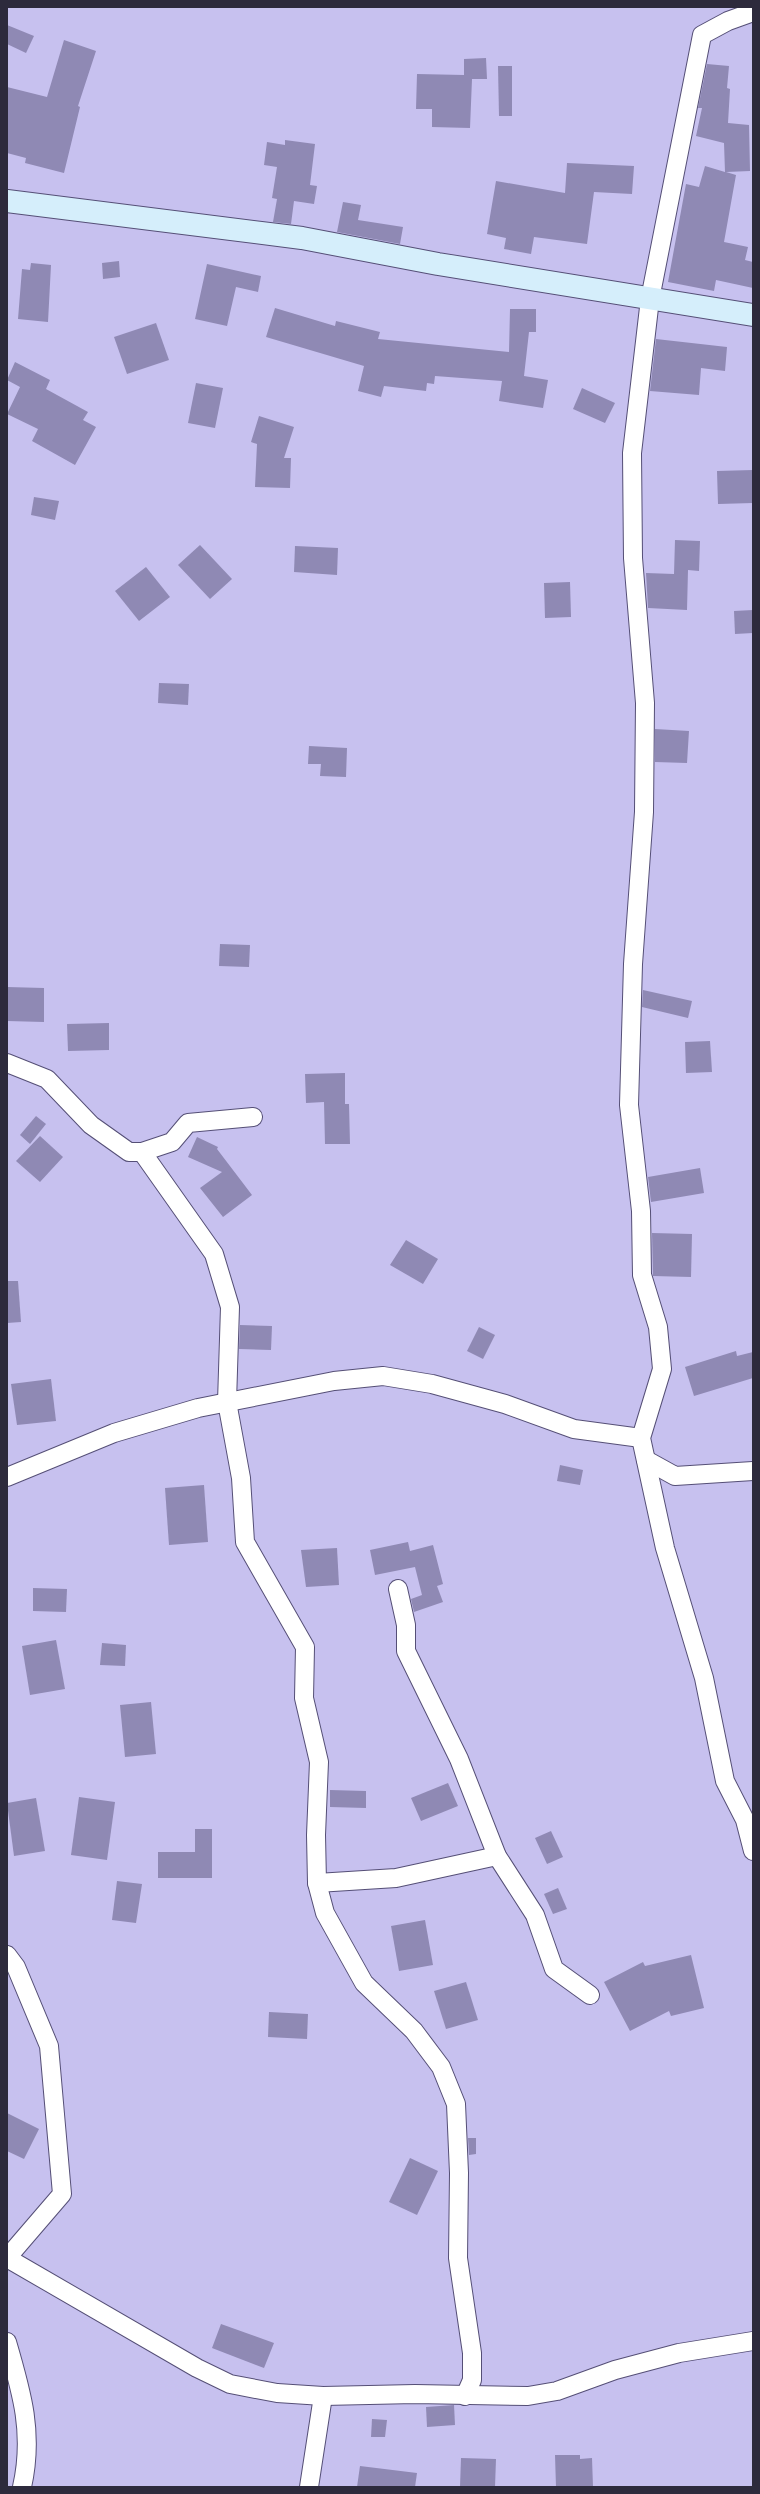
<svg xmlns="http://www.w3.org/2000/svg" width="760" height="2494" viewBox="0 0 760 2494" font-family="Quicksand,sans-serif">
  <rect width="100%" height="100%" fill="#c7c1ef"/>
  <g fill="#8f89b4">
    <polygon points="7,25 34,36 26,53 7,44"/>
    <polygon points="64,40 96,51 78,106 80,107 64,173 25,163 26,158 7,153 7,87 47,97"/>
    <polygon points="486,58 487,79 472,79 470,128 432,127 432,109 416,109 417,74 464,75 464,59"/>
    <polygon points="707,64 729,66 727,88 730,89 728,123 749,125 750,171 726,172 736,175 724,242 748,247 745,260 753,262 753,288 716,280 714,291 668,282 686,184 699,187 705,166 725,172 724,143 696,136 702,108 698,108"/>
    <polygon points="498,66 512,66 512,116 499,116"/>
    <polygon points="285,140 315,144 310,185 317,186 314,204 294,201 291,224 273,222 277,199 272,198 277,167 264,165 267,142 285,145"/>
    <polygon points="567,163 634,166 632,194 594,192 587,244 534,237 531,254 504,249 506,238 487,234 496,181 565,193"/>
    <polygon points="343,202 361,205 358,220 403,227 400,244 337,232"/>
    <polygon points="119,261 120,277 103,279 102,263"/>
    <polygon points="31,263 51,265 48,322 18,319 22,269 30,270"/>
    <polygon points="207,264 261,276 258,292 236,287 227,326 195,319"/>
    <polygon points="275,308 335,326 336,321 380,332 378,339 509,352 510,309 536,309 536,332 529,332 524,376 548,380 543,408 499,401 502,381 435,376 434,384 427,383 426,391 384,386 381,397 358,391 364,366 266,337"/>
    <polygon points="156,323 169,360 127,374 114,337"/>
    <polygon points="656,339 727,347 725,371 701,368 699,395 650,391"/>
    <polygon points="15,362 50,380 46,389 88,412 83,420 96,427 75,465 32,441 38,429 7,414 20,387 7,380"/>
    <polygon points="196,383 223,388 215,428 188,423"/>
    <polygon points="582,388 615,403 605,423 573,409"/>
    <polygon points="259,416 294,427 284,458 291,458 290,488 255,487 257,444 251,442"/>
    <polygon points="753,470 753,503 718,504 717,471"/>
    <polygon points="34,497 59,501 55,520 31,515"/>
    <polygon points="675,540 700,541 699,571 688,570 687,610 648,608 646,573 674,574"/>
    <polygon points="200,545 232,579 210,599 178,565"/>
    <polygon points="295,546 338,548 337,575 294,572"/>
    <polygon points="146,567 170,597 139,621 115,591"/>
    <polygon points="570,582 571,617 545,618 544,583"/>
    <polygon points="753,610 753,633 735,634 734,611"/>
    <polygon points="159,683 189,684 188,705 158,703"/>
    <polygon points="655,729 689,731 687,763 655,762"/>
    <polygon points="309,746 347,748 346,777 320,776 321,764 308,764"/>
    <polygon points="220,944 250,945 249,967 219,966"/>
    <polygon points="7,987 44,988 44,1022 7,1021"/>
    <polygon points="643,990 692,1001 688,1018 642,1007"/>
    <polygon points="109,1023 109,1050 68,1051 67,1024"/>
    <polygon points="710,1041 712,1072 686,1073 685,1042"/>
    <polygon points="345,1073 345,1104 349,1104 350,1144 325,1144 324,1102 306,1103 305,1074"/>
    <polygon points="36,1116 46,1124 30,1144 20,1135"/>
    <polygon points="40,1136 63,1157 40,1182 16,1161"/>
    <polygon points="197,1137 218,1147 217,1149 252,1195 223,1217 200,1188 222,1172 188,1157"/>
    <polygon points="700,1168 704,1193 651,1202 648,1177"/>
    <polygon points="652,1233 692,1234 691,1277 653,1276"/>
    <polygon points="406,1240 438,1259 423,1284 390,1265"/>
    <polygon points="7,1281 18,1281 21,1322 7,1323"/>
    <polygon points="240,1325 272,1326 271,1350 239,1349"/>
    <polygon points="479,1327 495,1335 483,1359 467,1351"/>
    <polygon points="736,1351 737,1356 753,1352 753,1378 694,1396 685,1367"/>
    <polygon points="51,1379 56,1421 17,1425 11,1384"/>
    <polygon points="560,1465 583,1470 580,1485 557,1481"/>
    <polygon points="204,1485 208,1542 169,1545 165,1488"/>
    <polygon points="408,1542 410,1551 433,1545 443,1584 437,1586 443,1602 414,1612 411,1599 422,1595 415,1567 375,1575 370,1550"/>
    <polygon points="337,1548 339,1585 306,1587 301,1550"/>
    <polygon points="33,1588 67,1589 66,1612 33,1611"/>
    <polygon points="56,1640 65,1689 30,1695 22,1646"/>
    <polygon points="102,1643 126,1645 125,1666 100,1665"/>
    <polygon points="151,1702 156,1754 125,1757 120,1705"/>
    <polygon points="448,1783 458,1806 421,1821 411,1798"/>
    <polygon points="330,1790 366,1791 366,1808 330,1807"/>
    <polygon points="79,1797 115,1802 107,1860 71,1855"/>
    <polygon points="36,1798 45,1851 14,1856 7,1803"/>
    <polygon points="195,1829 212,1829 212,1878 158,1878 158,1852 195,1852"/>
    <polygon points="551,1831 563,1857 547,1864 535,1838"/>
    <polygon points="117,1881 142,1884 136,1923 112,1920"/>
    <polygon points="558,1888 567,1909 553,1914 544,1894"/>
    <polygon points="425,1920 433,1965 399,1971 391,1926"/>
    <polygon points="691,1955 704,2008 671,2016 669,2011 630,2031 604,1982 643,1962 645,1966"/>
    <polygon points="466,1982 478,2020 446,2029 434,1991"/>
    <polygon points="269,2012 308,2014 307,2039 268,2037"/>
    <polygon points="7,2113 39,2129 24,2159 7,2151"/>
    <polygon points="468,2138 476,2138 476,2154 469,2155"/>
    <polygon points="410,2158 438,2171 417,2215 389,2202"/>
    <polygon points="221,2324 274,2343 264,2368 212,2348"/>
    <polygon points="454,2405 455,2425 427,2427 426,2407"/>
    <polygon points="372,2419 387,2420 385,2437 371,2437"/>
    <polygon points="555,2455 580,2455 580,2459 592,2458 593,2487 556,2487"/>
    <polygon points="461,2458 496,2459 495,2487 460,2487"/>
    <polygon points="360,2466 417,2473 415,2487 357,2487"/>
  </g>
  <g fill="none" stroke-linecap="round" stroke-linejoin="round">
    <g stroke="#554f76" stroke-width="20">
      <g id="street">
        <polyline points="753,12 728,21 702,35 650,299 632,453 633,558 645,703 644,812 633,964 629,1105 641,1211 642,1275 658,1327 662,1369 641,1438 665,1548 704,1678 725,1781 745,1820 753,1851"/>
        <polyline points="7,1063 47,1079 91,1125 129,1152 142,1152 172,1142 188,1123 253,1117"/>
        <polyline points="142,1152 214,1254 230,1307 227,1402 241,1478 245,1542 305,1647 304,1698 319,1762 316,1835 317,1883 325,1913 364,1983 414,2031 441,2067 456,2104 459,2173 458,2258 472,2353 472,2380 465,2396"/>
        <polyline points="646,1460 675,1476 753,1471"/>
        <polyline points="7,1477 114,1433 198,1408 334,1381 383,1376 432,1384 505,1404 574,1429 641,1438"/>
        <polyline points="398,1589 406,1625 406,1651 459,1759 497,1856 535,1915 554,1969 590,1995"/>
        <polyline points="317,1883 396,1878 497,1856"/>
        <polyline points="7,1955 16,1967 49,2046 62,2194 7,2258 197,2368 230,2384 277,2393 323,2396 415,2394 528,2396 557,2391 615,2370 679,2353 753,2341"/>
        <path d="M7,2342C22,2393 34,2434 22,2487"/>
        <polyline points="309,2487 323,2396"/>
      </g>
    </g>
    <g stroke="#554f76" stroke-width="24">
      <polyline id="secondary" points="7,201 302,238 438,264 753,315"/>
    </g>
    <use href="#street" stroke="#fff" stroke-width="18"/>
    <use href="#secondary" stroke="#d5eefb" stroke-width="22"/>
  </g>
  <rect width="760" height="2494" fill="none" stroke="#2d2a3c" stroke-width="16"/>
</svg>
